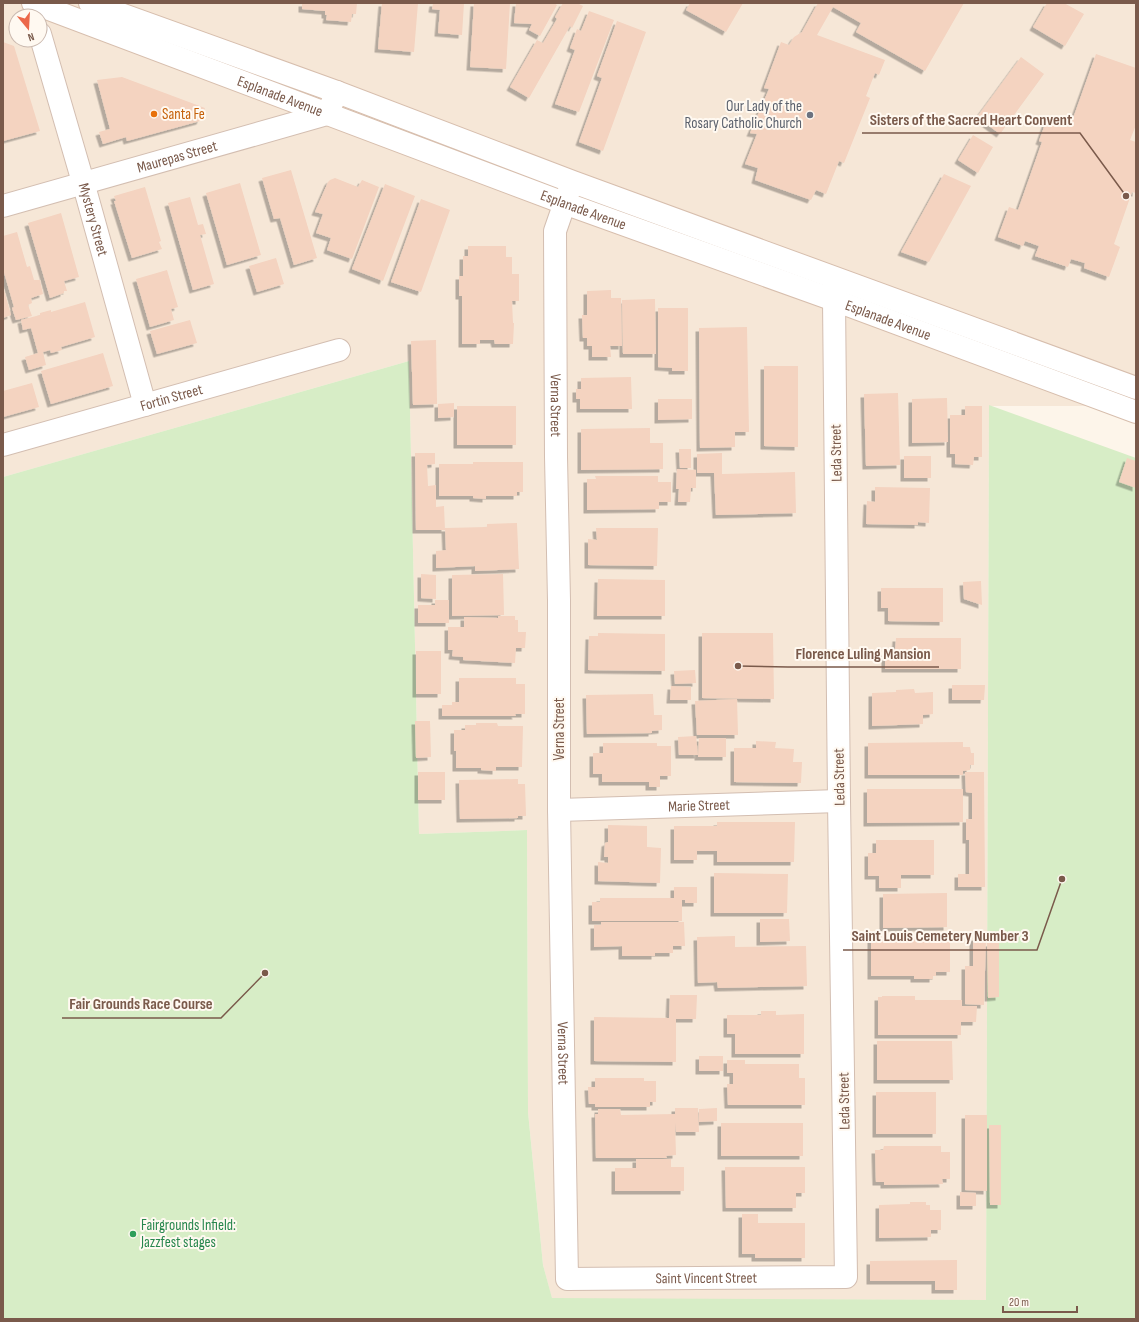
<svg xmlns="http://www.w3.org/2000/svg" width="1139" height="1322" viewBox="0 0 1139 1322" font-family="'Sofia Sans Condensed',sans-serif">
  <defs>
    <filter id="shadow"><feDropShadow dx="-3.5" dy="3.5" stdDeviation="0" flood-color="#0004"/></filter>
  </defs>
  <rect width="100%" height="100%" fill="#fdf5ea"/>
  <path fill="#f6e7d7" fill-rule="evenodd" d="M3,3H1136V406H989L986,1300L552,1299L543,1265L528,1112L527,830L419,834L409,361L3,477ZM16,16H40V40H16Z"/>
  <polygon fill="#d7edc6" points="409,361 419,834 527,830 528,1112 543,1265 552,1298 986,1300 989,405 1136,458 1136,1319 3,1319 3,477"/>
  <g fill="#f4d3c0" filter="url(#shadow)">
    <polygon points="302,3 357,3 356,14 352,14 351,22 326,20 327,15 325,15 325,11 302,9"/>
    <polygon points="382,3 418,3 414,52 378,49"/>
    <polygon points="433,3 464,3 462,35 438,33 440,10 432,9"/>
    <polygon points="474,3 510,3 506,69 470,67"/>
    <polygon points="516,3 554,3 557,5 540,36 529,30 532,24 514,23"/>
    <polygon points="563,3 577,3 583,6 572,28 570,26 529,98 510,87 537,40 543,43 557,19 555,17"/>
    <polygon points="690,3 743,3 726,32 686,10"/>
    <polygon points="818,3 964,3 925,71 856,32 861,23 833,7 817,35 885,60 879,75 875,73 866,96 870,98 844,163 839,161 826,194 816,190 811,200 755,180 758,168 745,164 757,134 750,133 769,89 764,88 781,42 789,45 794,37 802,32"/>
    <polygon points="1047,3 1064,3 1084,14 1065,46 1033,27"/>
    <polygon points="589,11 614,20 579,112 555,104 575,50 570,48 577,29 581,31"/>
    <polygon points="617,21 646,32 603,151 579,142 602,78 597,76"/>
    <polygon points="3,42 14,46 40,131 3,141"/>
    <polygon points="1096,54 1136,68 1136,125 1130,140 1136,142 1136,193 1132,192 1114,244 1120,247 1109,277 1084,268 1085,263 1071,259 1068,267 1035,256 1039,246 1025,241 1023,246 998,237 1009,207 1018,210 1042,142 1039,141 1048,116 1071,124"/>
    <polygon points="1021,57 1044,74 1000,134 977,117"/>
    <polygon points="122,77 205,108 200,121 127,141 126,137 103,144 99,132 110,129 97,80"/>
    <polygon points="973,135 993,147 978,173 958,160"/>
    <polygon points="291,170 317,258 294,265 280,218 274,219 262,178"/>
    <polygon points="944,174 971,186 929,262 901,252"/>
    <polygon points="335,178 358,187 362,180 379,187 352,259 327,250 331,238 316,233 323,214 315,212 328,182 330,180"/>
    <polygon points="240,183 261,255 227,265 206,193"/>
    <polygon points="385,184 415,196 383,281 352,269"/>
    <polygon points="145,187 161,241 159,242 162,249 132,258 114,201 116,201 114,196"/>
    <polygon points="190,197 198,225 203,224 206,234 200,235 214,284 193,290 168,203"/>
    <polygon points="421,199 450,210 421,292 391,282"/>
    <polygon points="61,213 79,277 64,281 67,291 64,291 64,293 50,298 28,223"/>
    <polygon points="17,232 27,267 30,266 34,280 40,280 43,294 31,298 32,303 28,305 32,316 16,320 12,308 14,307 3,269 3,236"/>
    <polygon points="468,246 506,246 506,257 512,257 512,274 519,274 519,301 512,301 513,323 514,323 513,344 495,344 494,340 480,340 480,344 462,344 462,296 459,296 459,276 463,276 463,256 468,256"/>
    <polygon points="276,258 284,284 257,292 249,266"/>
    <polygon points="167,270 178,307 171,309 174,320 150,327 136,279"/>
    <polygon points="3,286 11,315 3,318"/>
    <polygon points="611,290 611,298 621,298 622,346 610,346 611,357 592,357 592,346 587,346 587,338 583,338 582,315 587,315 587,291"/>
    <polygon points="655,299 656,354 623,354 622,300"/>
    <polygon points="85,302 95,337 61,347 62,350 51,353 50,350 43,352 46,365 29,370 25,357 38,353 31,328 23,330 21,320 40,315 40,313 51,310 51,312"/>
    <polygon points="658,308 688,308 688,371 672,371 672,368 658,367"/>
    <polygon points="190,320 197,343 157,354 150,331"/>
    <polygon points="747,327 749,432 735,432 735,447 700,448 699,328"/>
    <polygon points="436,340 437,404 413,405 411,341"/>
    <polygon points="103,353 113,386 51,404 41,371"/>
    <polygon points="764,366 798,366 798,447 764,446"/>
    <polygon points="631,377 632,409 580,409 580,399 576,399 576,389 581,389 581,378"/>
    <polygon points="32,383 39,407 3,417 3,391"/>
    <polygon points="898,393 900,465 866,466 864,394"/>
    <polygon points="947,398 948,442 912,443 912,399"/>
    <polygon points="658,399 692,399 692,419 658,420"/>
    <polygon points="454,403 454,417 438,418 438,404"/>
    <rect x="457" y="406" width="59" height="39"/>
    <polygon points="965,406 982,406 982,457 974,457 973,465 955,464 955,454 950,454 950,415 965,415"/>
    <polygon points="650,428 650,443 663,443 663,469 581,470 581,429"/>
    <polygon points="679,449 691,449 691,468 680,468"/>
    <polygon points="415,453 435,453 435,464 427,465 428,486 436,485 436,507 444,506 445,530 416,530"/>
    <polygon points="722,453 722,474 795,472 796,513 716,515 714,473 697,473 697,454"/>
    <rect x="904" y="456" width="27" height="22"/>
    <polygon points="1127,458 1136,461 1136,488 1119,482"/>
    <polygon points="473,462 523,462 523,492 517,492 517,496 486,496 486,499 473,498 473,496 439,496 439,464 473,464"/>
    <polygon points="677,469 696,470 696,488 691,488 690,502 678,502 679,489 676,489"/>
    <polygon points="595,476 658,476 658,482 671,482 671,502 659,502 659,509 587,510 587,479 596,479"/>
    <polygon points="875,487 930,488 929,523 918,522 918,525 866,524 867,501 875,502"/>
    <polygon points="517,523 519,569 475,571 475,566 436,568 436,551 446,550 445,528 487,527 487,524"/>
    <polygon points="596,528 658,528 657,566 588,565 588,539 597,540"/>
    <polygon points="421,574 436,575 436,599 421,598"/>
    <polygon points="503,574 504,615 452,616 452,575"/>
    <polygon points="598,579 665,580 665,616 597,616"/>
    <polygon points="981,581 982,605 964,599 963,582"/>
    <polygon points="881,588 943,588 943,622 888,621 888,608 881,608"/>
    <polygon points="435,600 449,600 449,623 418,623 418,605 435,605"/>
    <polygon points="498,616 515,616 515,620 518,620 518,632 526,632 525,648 516,648 515,663 463,660 463,657 452,656 453,650 448,650 448,627 464,627 464,617 498,618"/>
    <polygon points="598,633 665,634 665,671 588,670 589,636 598,636"/>
    <polygon points="702,633 773,633 774,699 702,698"/>
    <polygon points="896,638 961,638 961,669 885,669 885,651 895,651"/>
    <rect x="416" y="651" width="25" height="43"/>
    <polygon points="695,670 696,683 675,684 674,671"/>
    <polygon points="459,678 516,678 516,684 525,684 525,714 515,714 516,716 442,716 442,705 452,705 452,702 459,702"/>
    <polygon points="952,685 985,685 984,700 952,700"/>
    <polygon points="671,686 691,687 691,700 670,700"/>
    <polygon points="914,689 915,693 933,692 933,714 923,715 923,724 872,726 872,693 896,692 896,690"/>
    <polygon points="653,694 654,715 662,715 662,730 652,731 652,733 587,734 586,695"/>
    <polygon points="737,699 738,735 697,735 695,701"/>
    <polygon points="415,721 430,721 431,757 416,758"/>
    <polygon points="476,723 497,723 498,726 523,726 522,767 496,767 496,771 481,770 481,768 456,768 456,751 454,751 454,730 465,730 465,725 476,725"/>
    <polygon points="696,736 698,755 679,755 678,737"/>
    <polygon points="699,738 726,738 726,757 698,757"/>
    <polygon points="756,741 776,742 775,748 794,749 793,762 802,762 801,783 734,782 734,748 756,748"/>
    <polygon points="963,742 963,747 970,747 971,753 974,753 974,765 970,765 970,770 963,771 963,775 868,775 868,743"/>
    <polygon points="603,743 657,743 657,746 671,746 671,776 660,776 660,787 649,787 649,782 602,782 602,774 593,774 593,753 603,753"/>
    <rect x="418" y="772" width="27" height="28"/>
    <polygon points="965,772 984,772 985,887 958,887 958,874 969,874 969,840 966,840 966,819 972,819 972,793 966,792"/>
    <polygon points="518,779 518,784 525,784 526,816 518,816 518,818 460,819 459,780"/>
    <polygon points="867,789 963,789 963,822 867,823"/>
    <polygon points="717,822 795,822 794,862 717,862 717,851 697,851 697,860 674,860 674,826 717,826"/>
    <polygon points="608,825 647,826 647,847 661,848 660,883 598,881 598,862 608,863 608,857 604,857 605,843 608,842"/>
    <polygon points="876,840 934,840 934,875 901,875 901,888 879,888 879,876 868,876 868,853 876,853"/>
    <polygon points="714,873 788,874 787,913 714,913"/>
    <polygon points="674,887 697,887 697,903 685,903 685,900 682,900 682,921 592,921 592,902 600,902 600,898 674,898"/>
    <polygon points="947,893 947,927 883,928 883,894"/>
    <polygon points="760,919 789,919 790,941 760,942"/>
    <polygon points="601,922 684,922 685,946 673,946 673,953 655,953 655,956 622,956 622,946 594,947 594,925 601,925"/>
    <polygon points="735,936 735,947 806,946 807,986 718,988 717,982 698,983 697,937"/>
    <polygon points="973,937 986,937 984,1005 965,1004 965,966 973,966"/>
    <polygon points="950,938 950,972 936,972 936,976 933,976 933,979 914,979 914,976 871,976 871,939"/>
    <polygon points="987,943 999,943 999,997 988,998"/>
    <polygon points="670,995 697,995 696,1019 676,1019 676,1062 594,1061 594,1017 669,1018"/>
    <polygon points="882,996 915,996 915,1000 962,1000 962,1006 977,1006 976,1022 961,1022 961,1035 878,1035 878,997 882,997"/>
    <polygon points="761,1011 776,1011 776,1015 804,1014 804,1054 735,1054 735,1034 727,1034 727,1015 761,1015"/>
    <polygon points="877,1041 952,1041 953,1080 877,1080"/>
    <rect x="699" y="1056" width="24" height="15"/>
    <polygon points="727,1060 745,1060 745,1064 799,1064 799,1078 805,1078 805,1105 728,1105 727,1084 733,1084 733,1073 727,1073"/>
    <polygon points="595,1078 644,1078 644,1081 656,1081 656,1102 650,1102 650,1107 595,1107 595,1104 589,1104 588,1087 595,1087"/>
    <rect x="876" y="1092" width="60" height="42"/>
    <polygon points="675,1108 698,1108 699,1132 676,1132 675,1123 676,1155 666,1156 667,1158 596,1158 595,1114 598,1114 598,1109 620,1109 621,1115 675,1114"/>
    <polygon points="717,1108 717,1121 699,1122 699,1109"/>
    <polygon points="965,1115 987,1115 987,1191 965,1190"/>
    <rect x="721" y="1123" width="82" height="33"/>
    <polygon points="989,1125 1001,1125 1001,1205 990,1205"/>
    <polygon points="884,1146 941,1146 941,1152 950,1152 950,1179 942,1179 943,1184 884,1185 884,1182 876,1182 875,1150 883,1150"/>
    <polygon points="636,1159 671,1159 671,1167 684,1167 684,1191 615,1191 615,1168 636,1168"/>
    <polygon points="725,1167 805,1167 805,1193 796,1193 796,1208 726,1208"/>
    <polygon points="960,1192 976,1193 976,1206 960,1206"/>
    <polygon points="910,1202 926,1202 926,1205 930,1205 930,1210 941,1210 941,1230 931,1230 931,1237 879,1238 879,1205 910,1204"/>
    <polygon points="742,1214 758,1214 758,1223 805,1223 805,1258 755,1258 755,1254 742,1254"/>
    <polygon points="957,1260 957,1290 935,1290 935,1281 870,1281 870,1261"/>
  </g>
  <g fill="none" stroke-linecap="round" stroke-linejoin="round">
    <g stroke="#d3beb1" stroke-width="24">
      <g id="street">
        <path id="s1" d="M40,34L83,182L145,405"/>
        <path id="s2" d="M571,185L555,231L556,457L559,600V810L567,1279L846,1277L839,801L834,300L835,282"/>
        <path id="s3" d="M3,206L327,114L337,92"/>
        <path id="s4" d="M3,445L339,350"/>
        <path id="s5" d="M559,810L839,801"/>
      </g>
    </g>
    <g stroke="#d7bead" stroke-width="24">
      <g id="secondary">
        <path id="s6" d="M33,3L564,203L834,300L1136,412"/>
        <polyline points="90,3 337,92 573,182 1136,388"/>
      </g>
    </g>
    <use href="#street" stroke="#fff" stroke-width="22"/>
    <use href="#secondary" stroke="#fff" stroke-width="22"/>
  </g>
  <circle fill="#e8710a" stroke="#fff9f1" stroke-width="1.5" cx="154" cy="114" r="4"/>
  <circle fill="#6b7280" stroke="#fff9f1" stroke-width="1.5" cx="810" cy="115" r="4"/>
  <circle fill="#2e9e5b" stroke="#fff9f1" stroke-width="1.5" cx="133" cy="1234" r="4"/>
  <g text-anchor="middle" stroke-width="4" stroke-linejoin="round" paint-order="stroke">
    <g font-size="15" fill="#7a5a4b" stroke="#fff9f1">
      <text dy="5" stroke="none"><textPath href="#s6" startOffset="264">Esplanade Avenue</textPath></text>
      <text dy="5" stroke="none"><textPath href="#s3" startOffset="181">Maurepas Street</textPath></text>
      <text dy="5" stroke="none"><textPath href="#s6" startOffset="588">Esplanade Avenue</textPath></text>
      <text dy="5" stroke="none"><textPath href="#s1" startOffset="193">Mystery Street</textPath></text>
      <text dy="5" stroke="none"><textPath href="#s6" startOffset="912">Esplanade Avenue</textPath></text>
      <text dy="5" stroke="none"><textPath href="#s4" startOffset="175">Fortin Street</textPath></text>
      <text dy="5" stroke="none"><textPath href="#s2" startOffset="223">Verna Street</textPath></text>
      <text transform="translate(836 453) rotate(-91)" y="5">Leda Street</text>
      <text transform="translate(559 729) rotate(-90)" y="5">Verna Street</text>
      <text transform="translate(839 777) rotate(-91)" y="5">Leda Street</text>
      <text dy="5" stroke="none"><textPath href="#s5" startOffset="140">Marie Street</textPath></text>
      <text dy="5" stroke="none"><textPath href="#s2" startOffset="871">Verna Street</textPath></text>
      <text transform="translate(844 1101) rotate(-91)" y="5">Leda Street</text>
      <text dy="5" stroke="none"><textPath href="#s2" startOffset="1236">Saint Vincent Street</textPath></text>
    </g>
    <g font-size="15" fill="#5b616d" stroke="#fff9f1" text-anchor="end">
      <text x="802" y="111">Our Lady of the<tspan x="802" dy="17">Rosary Catholic Church</tspan></text>
    </g>
    <g font-size="15" fill="#c56008" stroke="#fff9f1" text-anchor="start">
      <text x="162" y="119">Santa Fe</text>
    </g>
    <g font-size="15" fill="#27864d" stroke="#fff9f1" text-anchor="start">
      <text x="141" y="1230">Fairgrounds Infield:<tspan x="141" dy="17">Jazzfest stages</tspan></text>
    </g>
  </g>
  <path fill="none" stroke="#7a5a4b" stroke-width="1.5" d="M1126 196L1080 133H862M738 666L788 667H939M1062 879L1037 950H843M265 973L221 1018H62"/>
  <g fill="#7a5a4b" stroke="#fff9f1" stroke-width="1.5">
    <circle cx="1126" cy="196" r="4"/>
    <circle cx="738" cy="666" r="4"/>
    <circle cx="1062" cy="879" r="4"/>
    <circle cx="265" cy="973" r="4"/>
  </g>
  <g font-size="16" text-anchor="middle" font-weight="bold" fill="#7a5a4b" stroke="#fff9f1" stroke-width="4" stroke-linejoin="round" paint-order="stroke">
    <text x="971" y="125">Sisters of the Sacred Heart Convent</text>
    <text x="863" y="659">Florence Luling Mansion</text>
    <text x="940" y="941">Saint Louis Cemetery Number 3</text>
    <text x="141" y="1009">Fair Grounds Race Course</text>
  </g>
  <rect width="1139" height="1322" fill="none" stroke="#7a5a4b" stroke-width="8"/>
  <g transform="translate(28 28) rotate(162)"><circle r="19" fill="#fff9f1" stroke="#cab9af"/>
  <path d="M0-3L7 15L0 10L-7 15Z" fill="#ec684a"/>
  <text y="-6" font-size="11" font-weight="bold" text-anchor="middle" fill="#7a5a4b">N</text>
  </g>
  <path d="M1003 1306v6h74v-6" fill="none" stroke="#7a5a4b" stroke-width="2"/>
  <text x="1009" y="1306" font-size="12" fill="#7a5a4b" stroke="#fff9f1" stroke-width="3" paint-order="stroke">20 m</text>
</svg>
